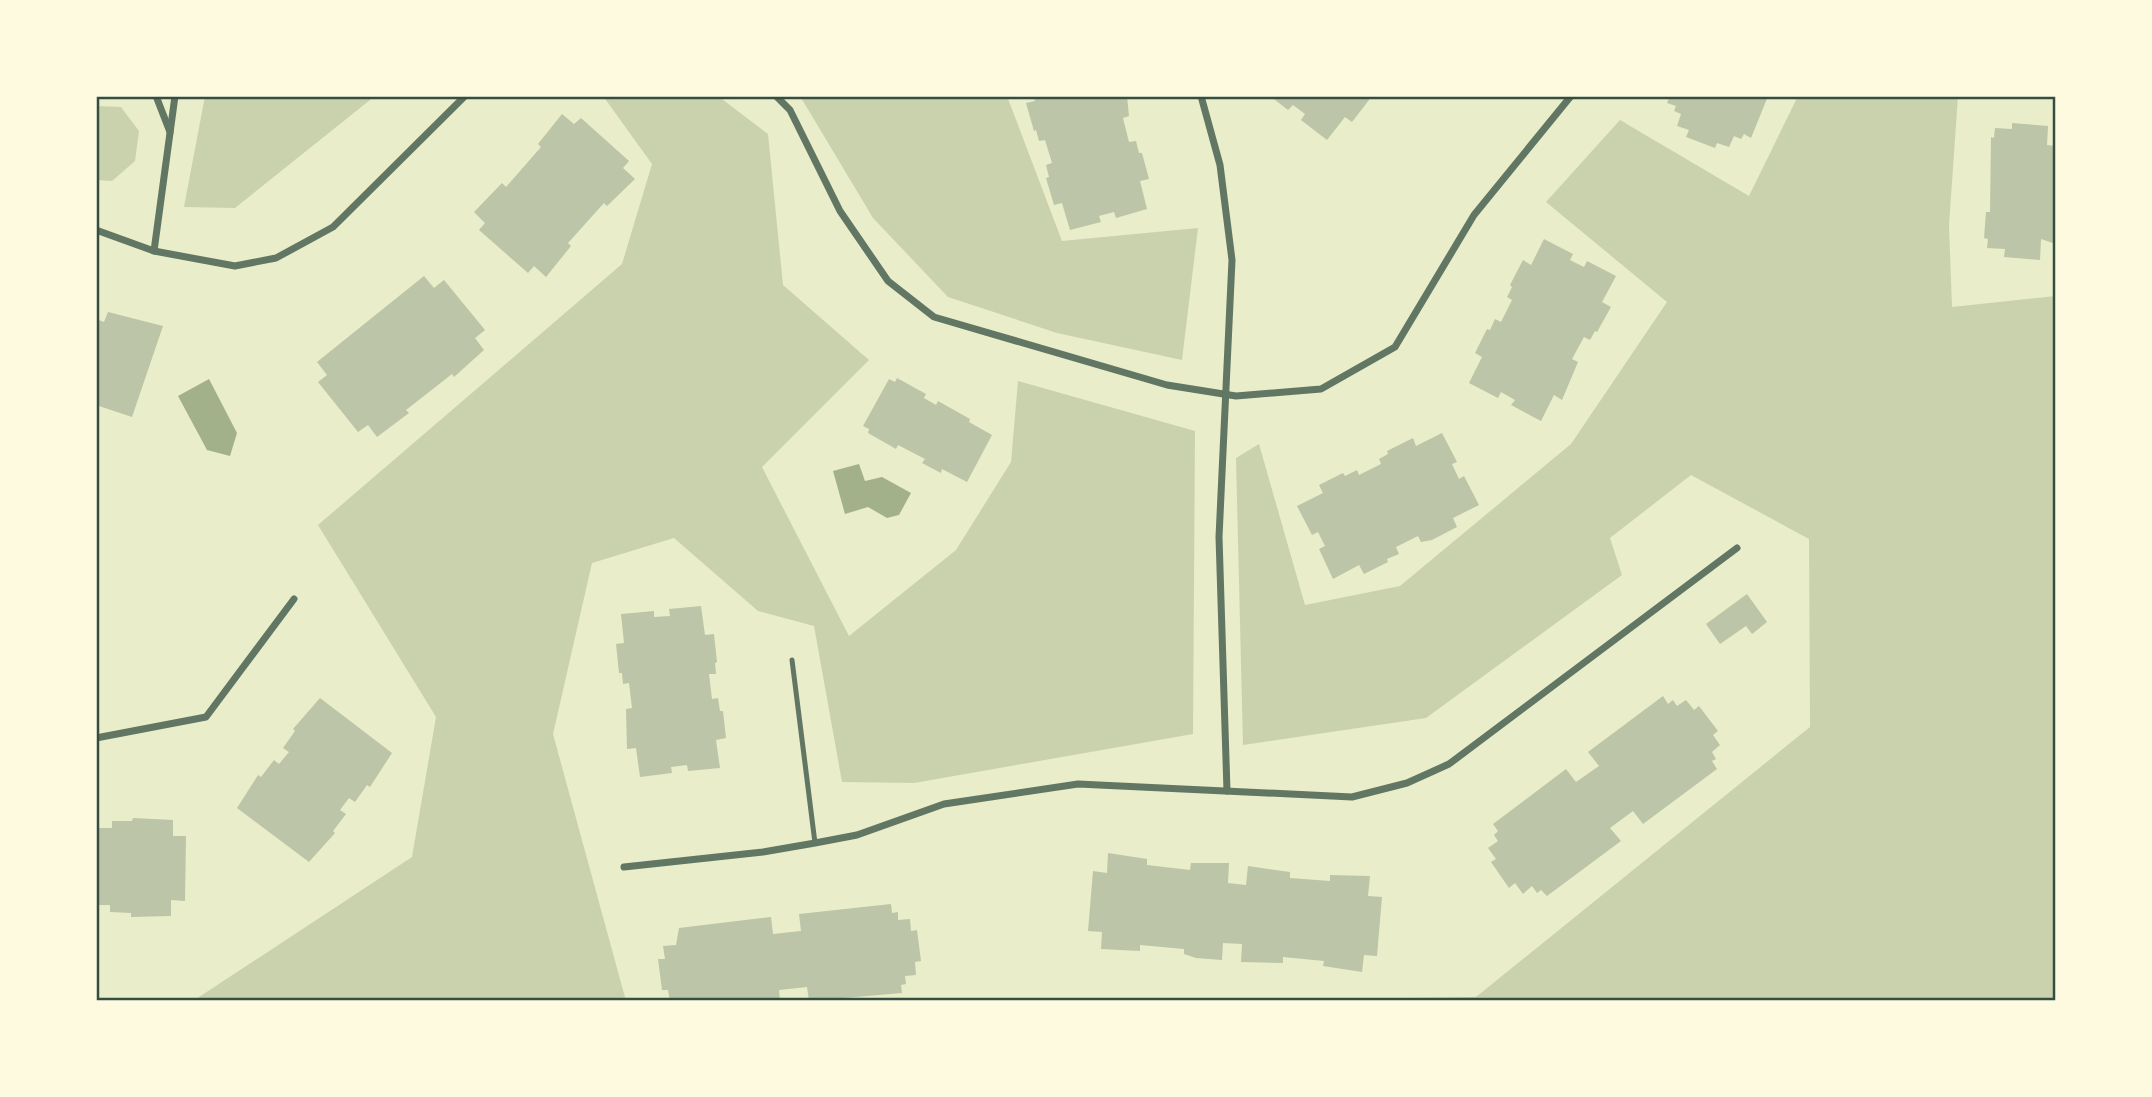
<svg xmlns="http://www.w3.org/2000/svg" width="2152" height="1097" viewBox="0 0 2152 1097" font-family="'Source Sans 3',sans-serif">
  <rect width="100%" height="100%" fill="#e9edc9"/>
  <g fill="#cad2ad">
    <polygon points="205,96 375,96 235,208 184,207"/>
    <polygon points="603,96 718,96 768,134 783,285 869,360 762,467 849,636 956,550 1011,462 1018,381 1195,431 1193,734 914,783 842,782 814,626 758,611 674,538 592,563 553,734 626,1001 193,1001 412,857 436,717 318,525 622,264 652,164"/>
    <polygon points="800,96 1007,96 1062,241 1198,228 1182,360 1057,333 948,297 873,218"/>
    <polygon points="1798,96 1958,96 1949,225 1952,307 2056,296 2056,1001 1213,1001 1476,997 1810,727 1809,539 1691,475 1610,538 1622,575 1426,718 1243,745 1236,458 1259,444 1305,605 1400,586 1571,444 1667,302 1546,202 1620,120 1749,196"/>
    <polygon points="96,106 121,107 139,131 135,161 112,181 96,180"/>
  </g>
  <g fill="#a3b18a">
    <polygon points="209,379 237,433 230,456 207,450 178,396"/>
    <polygon points="859,464 865,481 882,477 911,493 899,515 887,518 868,507 845,514 833,471"/>
  </g>
  <g fill="#bcc5a7">
    <polygon points="1033,96 1127,96 1129,116 1123,118 1129,142 1136,141 1139,153 1142,153 1149,179 1140,181 1147,209 1116,218 1114,212 1099,216 1101,222 1070,230 1062,203 1054,205 1046,178 1049,177 1046,165 1052,163 1045,140 1039,141 1036,130 1034,131 1026,103 1035,101"/>
    <polygon points="1270,96 1369,96 1369,100 1352,122 1345,117 1327,140 1301,120 1305,114 1293,105 1288,110"/>
    <polygon points="1670,96 1768,96 1751,138 1744,134 1741,139 1734,136 1729,147 1717,143 1715,148 1686,137 1689,130 1677,126 1681,114 1674,111 1676,106 1667,103"/>
    <polygon points="562,114 574,124 581,118 629,161 623,168 635,179 607,206 604,203 568,243 571,246 546,277 534,266 528,273 479,230 485,223 474,212 502,183 506,187 541,147 538,144"/>
    <polygon points="2012,123 2048,126 2047,145 2056,146 2056,244 2041,239 2040,260 2004,257 2005,249 1987,248 1988,239 1984,238 1986,212 1990,212 1991,137 1994,138 1995,128 2012,129"/>
    <polygon points="1544,239 1573,254 1570,260 1584,267 1587,261 1616,276 1602,302 1611,307 1597,332 1595,331 1590,340 1584,337 1572,359 1578,362 1562,400 1554,395 1541,421 1511,405 1515,400 1501,392 1498,398 1469,383 1482,357 1475,353 1487,329 1490,330 1495,319 1501,322 1512,300 1507,297 1512,287 1510,285 1523,260 1531,265"/>
    <polygon points="424,276 434,288 444,280 485,330 475,338 484,350 454,377 452,374 406,410 409,413 377,437 368,425 358,432 318,382 327,375 317,362"/>
    <polygon points="108,312 163,326 132,417 96,405 96,319 104,322"/>
    <polygon points="897,378 926,394 924,398 936,405 938,401 970,419 969,422 992,435 967,482 942,469 941,473 922,463 925,459 898,445 896,449 868,433 869,429 863,426 889,379 895,382"/>
    <polygon points="1442,433 1457,462 1452,464 1459,479 1464,476 1479,505 1453,518 1457,527 1432,540 1421,542 1418,536 1396,547 1399,554 1387,559 1388,562 1364,574 1359,565 1333,579 1319,549 1325,546 1318,532 1312,535 1297,506 1323,493 1319,485 1343,473 1345,476 1357,470 1359,475 1381,464 1379,459 1388,454 1387,451 1413,438 1416,446"/>
    <polygon points="1747,594 1767,622 1752,634 1746,626 1720,644 1706,624"/>
    <polygon points="701,606 705,635 714,634 717,662 715,663 716,674 709,674 712,699 718,698 720,711 723,711 726,738 716,740 720,768 688,771 687,765 671,767 672,773 640,777 636,748 627,749 626,709 632,708 629,683 623,684 622,673 619,673 616,644 624,643 621,614 654,611 654,617 670,616 669,609"/>
    <polygon points="1663,696 1668,704 1673,700 1677,706 1686,700 1694,710 1699,706 1718,731 1713,735 1720,745 1712,752 1716,759 1712,761 1717,769 1643,824 1633,811 1610,828 1621,841 1547,896 1541,890 1537,893 1532,886 1523,894 1515,883 1509,888 1491,862 1496,859 1488,848 1498,841 1494,835 1498,831 1493,824 1566,769 1576,782 1599,766 1588,752"/>
    <polygon points="320,698 392,753 370,787 367,785 355,802 349,798 340,810 346,814 333,831 335,833 309,862 237,808 258,775 261,777 274,760 279,764 289,752 283,748 295,731 293,729"/>
    <polygon points="133,818 173,820 173,836 186,836 185,901 171,900 171,916 131,917 131,913 110,912 110,905 96,905 96,828 112,828 112,821 132,821"/>
    <polygon points="1108,853 1147,859 1147,865 1190,870 1191,863 1229,863 1228,883 1246,885 1248,866 1290,872 1290,878 1330,881 1330,875 1370,876 1368,896 1382,897 1377,956 1364,955 1362,972 1323,966 1324,961 1283,957 1283,963 1241,962 1242,944 1223,943 1222,960 1196,958 1184,954 1184,949 1140,945 1140,951 1101,949 1102,932 1088,931 1093,871 1107,873"/>
    <polygon points="891,904 892,913 898,912 898,920 910,919 911,931 917,930 921,961 915,962 916,975 905,976 906,984 901,985 902,993 809,1001 807,987 779,990 780,1001 670,1001 668,990 662,990 658,959 665,959 663,946 676,945 679,928 771,917 773,934 801,931 799,914"/>
  </g>
  <g fill="none" stroke-linecap="round" stroke-linejoin="round">
    <polyline stroke="#617663" stroke-width="5" points="792,660 815,843"/>
    <g stroke="#617663" stroke-width="7">
      <polyline points="156,96 170,132"/>
      <polyline points="776,96 790,110 840,211 888,281 934,317 1167,385 1236,396 1321,389 1395,347 1474,215 1571,96"/>
      <polyline points="1201,96 1220,165 1232,260 1219,537 1227,791"/>
      <polyline points="96,230 154,251 235,266 276,258 333,227 465,96"/>
      <polyline points="154,251 175,96"/>
      <polyline points="96,738 206,717 294,599"/>
      <polyline points="624,867 763,852 815,843 857,835 944,804 1078,784 1352,797 1407,783 1449,764 1737,548"/>
    </g>
  </g>
  <rect width="2152" height="1097" fill="none" stroke="#fefae0" stroke-width="196"/>
  <rect x="98" y="98" width="1956" height="901" fill="none" stroke="#344e41" stroke-width="2.5"/>
</svg>
